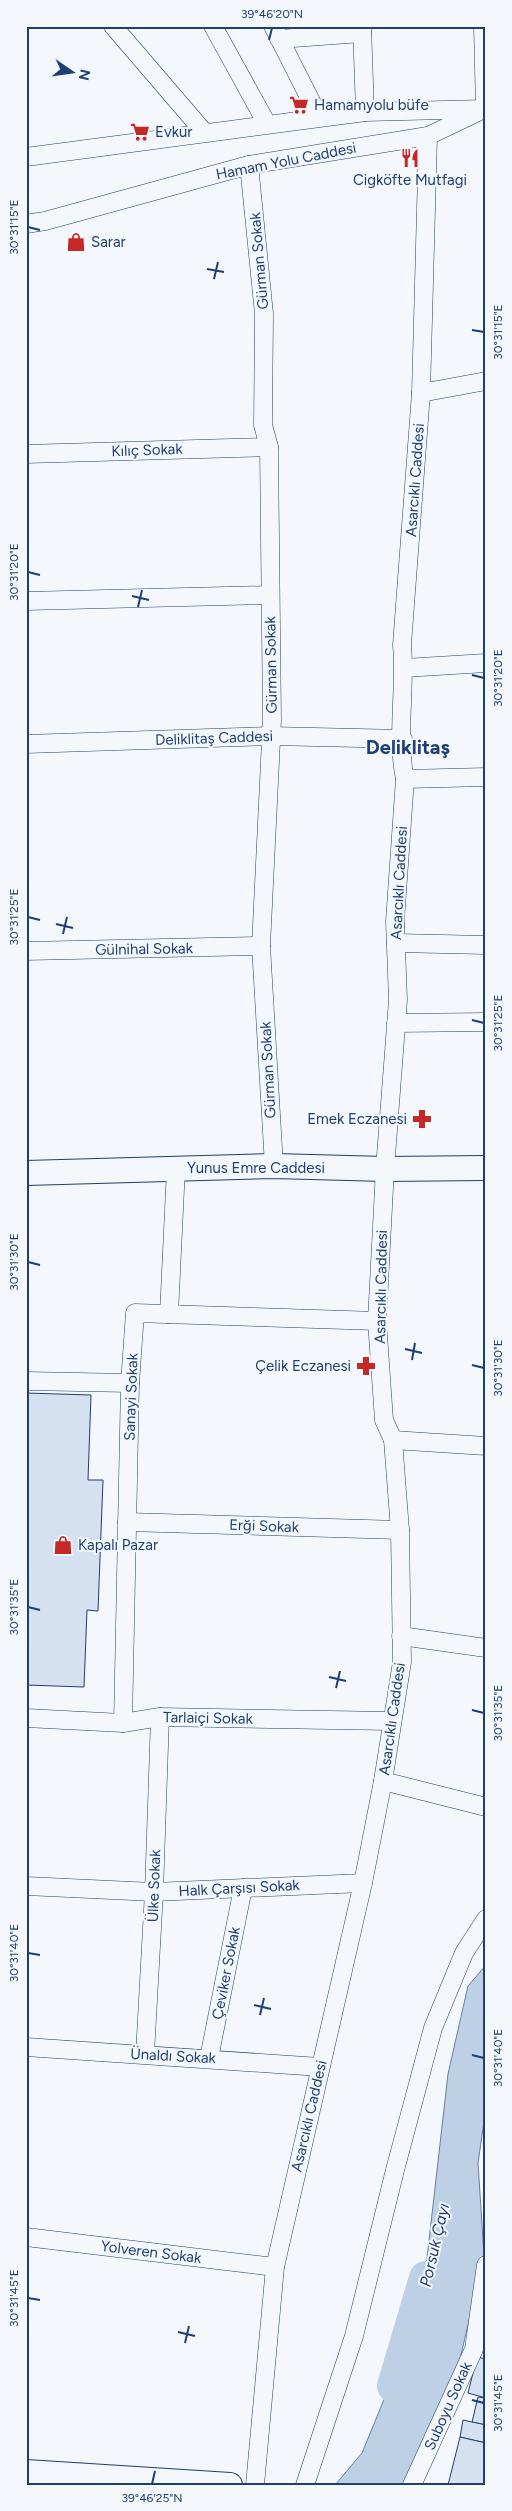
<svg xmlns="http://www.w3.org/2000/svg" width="512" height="2511" viewBox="0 0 512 2511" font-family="Figtree,sans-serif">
  <rect width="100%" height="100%" fill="#f4f7fb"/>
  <polygon fill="#bed0e5" stroke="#687fa3" points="486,1965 486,2108 478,2163 484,2256 453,2389 412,2471 402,2485 335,2485 362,2453 411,2334 427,2258 448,2074 468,1986"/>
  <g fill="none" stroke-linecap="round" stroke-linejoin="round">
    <polyline stroke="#bed0e5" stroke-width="34" points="394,2386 426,2278"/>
  </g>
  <g fill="#d5e0f0" stroke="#1d3f73">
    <polygon points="26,1393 91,1395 88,1480 103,1480 98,1611 87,1610 84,1687 26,1685"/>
    <polygon points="477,2357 486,2359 486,2398 468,2393"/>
    <polygon points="478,2397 486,2398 486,2425 472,2422"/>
    <polygon points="463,2420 486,2425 486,2443 460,2437"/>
    <polygon points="460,2437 486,2443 485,2485 448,2485"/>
  </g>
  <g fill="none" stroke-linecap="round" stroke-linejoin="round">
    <g stroke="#1d3f73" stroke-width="19">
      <g id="minor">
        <polyline points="113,26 204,132"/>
        <polyline points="213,26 267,124"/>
        <polyline points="273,26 319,117"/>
        <polyline points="362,26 365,112"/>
        <polyline points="279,39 362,33"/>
        <polyline points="26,157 365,112 485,109 483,26"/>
        <polyline points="249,165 264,314 263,425 269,447 272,720 261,946 274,1166"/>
        <polyline points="26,224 45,221 249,165 428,136 478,112"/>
        <polyline points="421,393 486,381"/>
        <polyline points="26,454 269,447"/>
        <polyline points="26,601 270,595"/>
        <polyline points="404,668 486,663"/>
        <polyline points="26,744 271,736 403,739"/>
        <polyline points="405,779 486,777"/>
        <polyline points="396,943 486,945"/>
        <polyline points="26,951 261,946"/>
        <polyline points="396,1023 486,1022"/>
        <polyline points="169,1314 176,1168"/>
        <polyline points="26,1381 130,1383"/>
        <polyline points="393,1440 486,1446"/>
        <polyline points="127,1522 400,1530"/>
        <polyline points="401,1636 486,1648"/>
        <polyline points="26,1718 123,1723 160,1717 391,1721"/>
        <polyline points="123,1723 130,1383 135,1313 377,1321"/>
        <polyline points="383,1781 486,1807"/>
        <polyline points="26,1886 154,1892 363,1883"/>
        <polyline points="26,2047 320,2067"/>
        <polyline points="145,2054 154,1892 160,1717"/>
        <polyline points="209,2058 243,1888"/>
        <polyline points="26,2237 275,2267"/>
        <path d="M255,2485L275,2267L363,1883L383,1781L402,1662L400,1530L393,1440L384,1420L377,1321L385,1169L398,1000L395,921L405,779C396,736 406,689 402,645L421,393L428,136"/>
        <polyline points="305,2485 354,2336 395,2170 433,2028 464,1953 486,1919"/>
        <polyline points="412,2485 474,2349 486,2265"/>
      </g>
    </g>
    <g stroke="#1d3f73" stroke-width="26">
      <g id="secondary">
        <polyline points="26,1173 274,1166 385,1169 486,1168"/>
        <polyline points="26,2472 230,2485"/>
      </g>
    </g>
    <use href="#minor" stroke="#f4f7fb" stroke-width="18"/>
    <use href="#secondary" stroke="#f4f7fb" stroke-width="24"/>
  </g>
  <path fill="none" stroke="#1d3f73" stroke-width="2" d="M269,40L272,28M28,227L40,230M207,269L224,272M214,279L218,262M472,330L484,332M28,572L40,575M132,596L149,600M138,607L142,590M472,675L484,678M28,917L40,920M56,924L73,928M63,934L67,917M472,1020L484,1023M28,1262L40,1265M405,1349L422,1353M412,1360L415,1343M472,1365L484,1368M28,1607L40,1610M329,1677L346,1681M336,1688L340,1671M472,1710L484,1713M28,1953L40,1955M254,2005L271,2009M260,2015L264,1998M472,2055L484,2058M28,2298L40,2300M178,2332L195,2336M185,2343L189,2326M472,2400L484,2403M152,2484L155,2471"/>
  <defs>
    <g id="supermarket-bare" transform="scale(1.5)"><path d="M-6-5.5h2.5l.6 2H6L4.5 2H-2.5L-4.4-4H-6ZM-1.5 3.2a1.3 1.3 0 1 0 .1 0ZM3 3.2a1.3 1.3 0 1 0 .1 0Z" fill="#c62828" stroke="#f4f7fb" stroke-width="2.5" paint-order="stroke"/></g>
    <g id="restaurant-bare" transform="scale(1.5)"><path d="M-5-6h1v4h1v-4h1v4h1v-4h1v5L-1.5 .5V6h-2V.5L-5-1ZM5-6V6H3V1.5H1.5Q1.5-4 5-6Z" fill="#c62828" stroke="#f4f7fb" stroke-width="2.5" paint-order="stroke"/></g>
    <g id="shop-bare" transform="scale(1.5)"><path d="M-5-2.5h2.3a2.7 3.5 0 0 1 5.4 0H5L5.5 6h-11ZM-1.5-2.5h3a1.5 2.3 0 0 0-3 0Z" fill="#c62828" stroke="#f4f7fb" stroke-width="2.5" paint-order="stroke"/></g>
    <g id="pharmacy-bare" transform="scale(1.5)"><path d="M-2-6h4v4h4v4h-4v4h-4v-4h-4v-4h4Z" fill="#c62828" stroke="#f4f7fb" stroke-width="2.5" paint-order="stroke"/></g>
  </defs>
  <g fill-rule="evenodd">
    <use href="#supermarket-bare" x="299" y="105"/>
    <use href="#supermarket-bare" x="140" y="132"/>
    <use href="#restaurant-bare" x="410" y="158"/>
    <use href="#shop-bare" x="76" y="242"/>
    <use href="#pharmacy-bare" x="422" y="1119"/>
    <use href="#pharmacy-bare" x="366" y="1366"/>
    <use href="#shop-bare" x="63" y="1545"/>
  </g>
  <g text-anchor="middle" stroke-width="4" stroke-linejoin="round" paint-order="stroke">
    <g font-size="15" fill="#1d3f73" stroke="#f4f7fb" text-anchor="start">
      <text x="314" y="110">Hamamyolu büfe</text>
      <text x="155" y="137">Evkur</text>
      <text x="410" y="185" text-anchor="middle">Cigköfte Mutfagi</text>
      <text x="91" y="247">Sarar</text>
      <text x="407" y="1124" text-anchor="end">Emek Eczanesi</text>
      <text x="351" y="1371" text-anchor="end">Çelik Eczanesi</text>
      <text x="78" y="1550">Kapalı Pazar</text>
    </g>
    <g font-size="15" fill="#1d3f73" stroke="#f4f7fb">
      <text transform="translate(286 161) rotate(-11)" y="5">Hamam Yolu Caddesi</text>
      <text transform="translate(259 261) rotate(-95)" y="5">Gürman Sokak</text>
      <text transform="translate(147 450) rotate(-2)" y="5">Kılıç Sokak</text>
      <text transform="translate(415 480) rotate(-86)" y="5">Asarcıklı Caddesi</text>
      <text transform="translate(271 665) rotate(-91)" y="5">Gürman Sokak</text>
      <text transform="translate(214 738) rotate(-2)" y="5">Deliklitaş Caddesi</text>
      <text transform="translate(399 883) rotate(-87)" y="5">Asarcıklı Caddesi</text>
      <text transform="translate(144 949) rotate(-1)" y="5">Gülnihal Sokak</text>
      <text transform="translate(268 1070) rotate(-93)" y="5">Gürman Sokak</text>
      <text x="256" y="1173">Yunus Emre Caddesi</text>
      <text transform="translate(381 1287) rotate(-89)" y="5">Asarcıklı Caddesi</text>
      <text transform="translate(131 1397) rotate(-88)" y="5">Sanayi Sokak</text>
      <text transform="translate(264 1526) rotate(2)" y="5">Erği Sokak</text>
      <text transform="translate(208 1718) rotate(1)" y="5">Tarlaiçi Sokak</text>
      <text transform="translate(392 1719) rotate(-82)" y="5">Asarcıklı Caddesi</text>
      <text transform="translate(154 1886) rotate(-88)" y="5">Ülke Sokak</text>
      <text transform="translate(239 1888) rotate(-3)" y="5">Halk Çarşısı Sokak</text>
      <text transform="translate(226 1973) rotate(-79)" y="5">Çeviker Sokak</text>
      <text transform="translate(173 2056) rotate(3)" y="5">Ünaldı Sokak</text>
      <text transform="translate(309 2116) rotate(-77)" y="5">Asarcıklı Caddesi</text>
      <text transform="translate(151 2252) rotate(7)" y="5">Yolveren Sokak</text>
      <text transform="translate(448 2406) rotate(-66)" y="5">Suboyu Sokak</text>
    </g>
    <g font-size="16" font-style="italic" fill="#1d3f73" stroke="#f4f7fb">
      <text transform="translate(434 2245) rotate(-77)" y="6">Porsuk Çayı</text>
    </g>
    <g font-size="20" font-weight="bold" fill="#1d3f73" stroke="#f4f7fb">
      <text x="408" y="754">Deliklitaş</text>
    </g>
  </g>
  <rect width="512" height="2511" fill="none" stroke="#f4f7fb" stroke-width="55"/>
  <g transform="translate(72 72) rotate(103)" stroke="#f4f7fb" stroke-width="4" paint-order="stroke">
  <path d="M0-4L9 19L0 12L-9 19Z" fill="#1d3f73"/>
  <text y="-8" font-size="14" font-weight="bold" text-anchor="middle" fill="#1d3f73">N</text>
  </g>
  <rect x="28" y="28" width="456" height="2456" fill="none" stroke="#1d3f73" stroke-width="2"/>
  <g font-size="12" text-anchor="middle" fill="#1d3f73">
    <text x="272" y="18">39°46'20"N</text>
    <text transform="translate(14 227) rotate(-90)" y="4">30°31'15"E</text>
    <text transform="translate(498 332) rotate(-90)" y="4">30°31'15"E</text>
    <text transform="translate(14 572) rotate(-90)" y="4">30°31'20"E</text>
    <text transform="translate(498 678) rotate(-90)" y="4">30°31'20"E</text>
    <text transform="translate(14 917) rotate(-90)" y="4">30°31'25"E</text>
    <text transform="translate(498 1023) rotate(-90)" y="4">30°31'25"E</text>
    <text transform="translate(14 1262) rotate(-90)" y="4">30°31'30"E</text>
    <text transform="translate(498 1368) rotate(-90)" y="4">30°31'30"E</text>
    <text transform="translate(14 1607) rotate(-90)" y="4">30°31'35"E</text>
    <text transform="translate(498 1713) rotate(-90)" y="4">30°31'35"E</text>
    <text transform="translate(14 1953) rotate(-90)" y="4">30°31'40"E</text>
    <text transform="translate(498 2058) rotate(-90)" y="4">30°31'40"E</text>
    <text transform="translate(14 2298) rotate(-90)" y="4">30°31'45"E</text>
    <text transform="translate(498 2403) rotate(-90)" y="4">30°31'45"E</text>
    <text x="152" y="2502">39°46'25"N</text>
  </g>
</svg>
